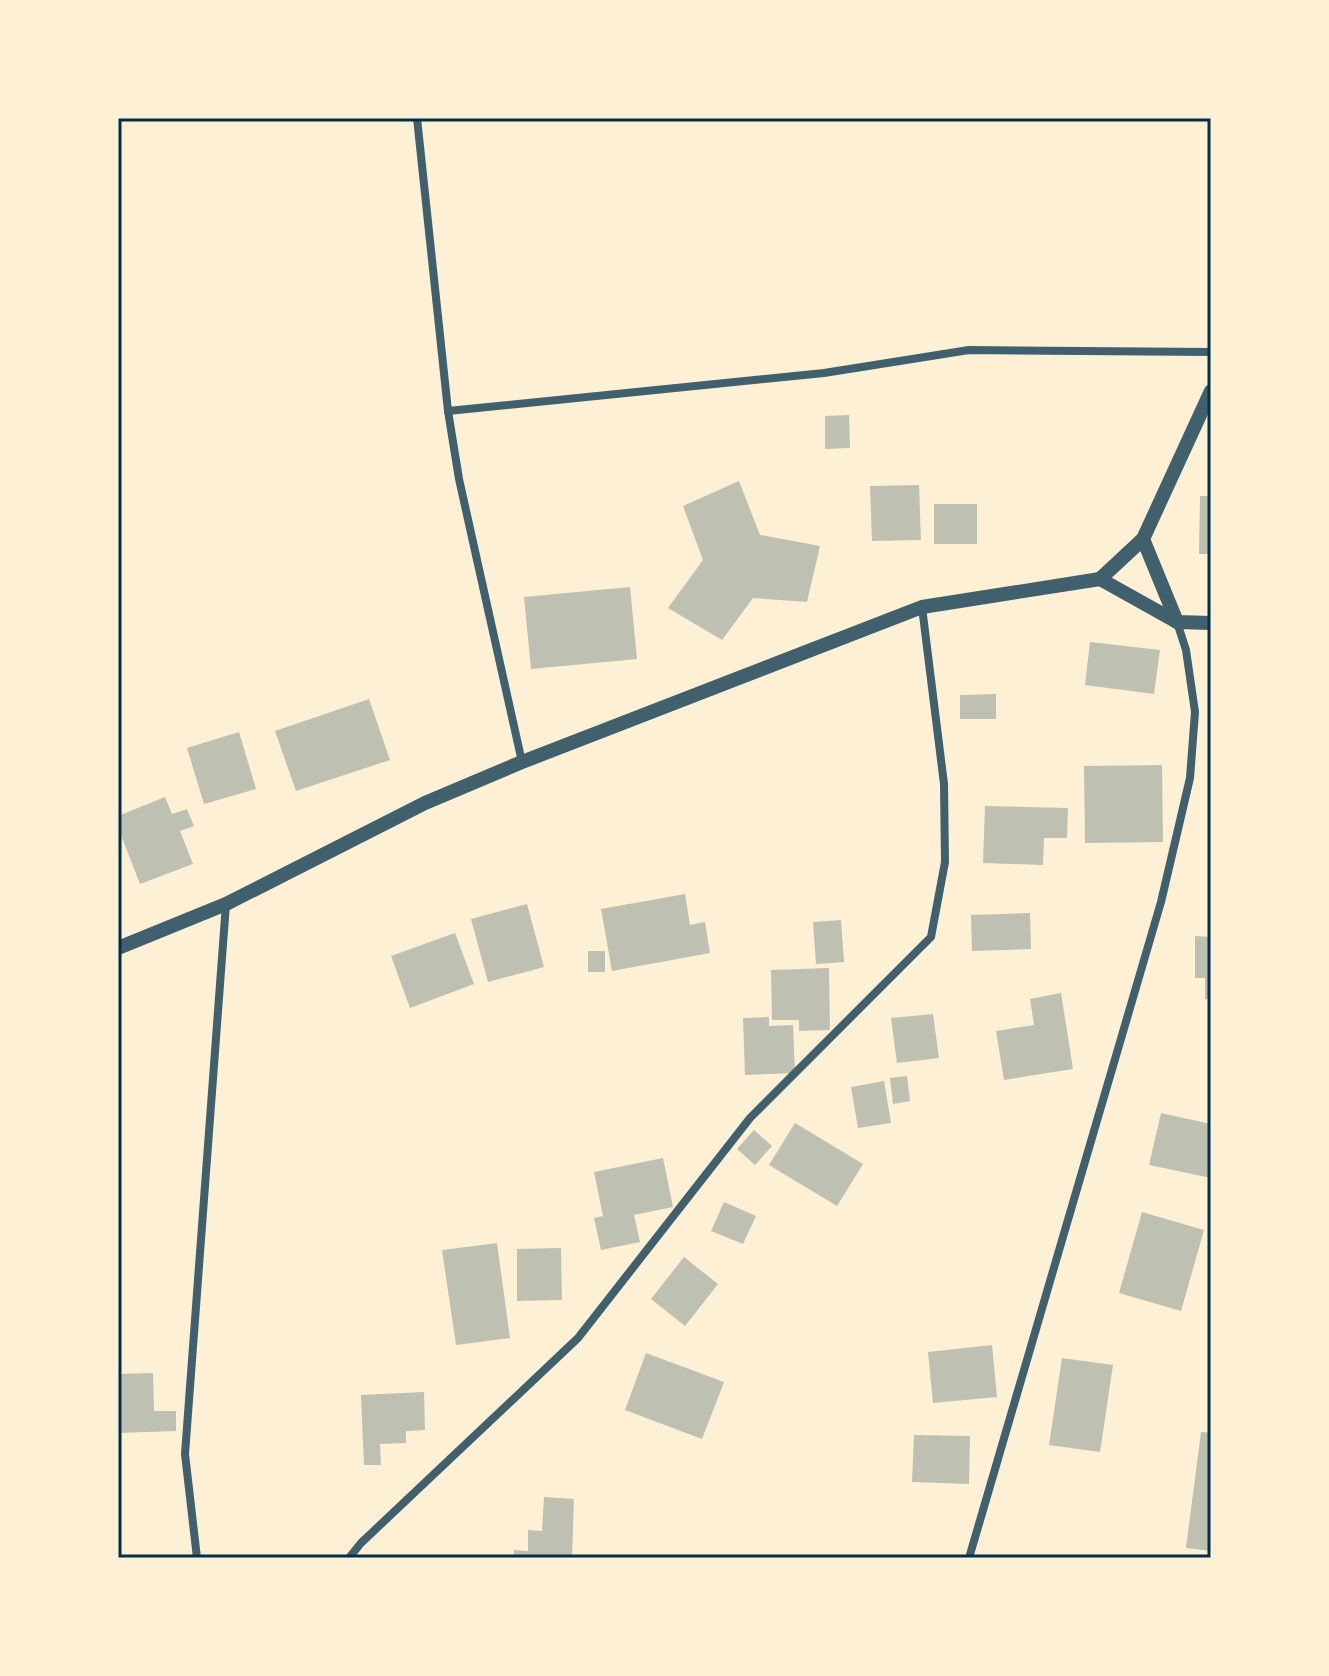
<svg xmlns="http://www.w3.org/2000/svg" width="1329" height="1676" viewBox="0 0 1329 1676" font-family="'Archivo Narrow',sans-serif">
  <rect width="100%" height="100%" fill="#fdf0d5"/>
  <g fill="#bec0b2">
    <polygon points="849,415 850,448 825,449 825,416"/>
    <polygon points="739,481 760,535 820,546 807,602 753,598 722,640 668,608 703,560 683,506"/>
    <polygon points="919,485 921,540 872,541 870,486"/>
    <polygon points="1200,496 1211,496 1211,554 1199,554"/>
    <rect x="934" y="504" width="43" height="40"/>
    <polygon points="630,587 637,659 531,669 524,597"/>
    <polygon points="1090,642 1160,650 1154,694 1085,685"/>
    <polygon points="996,694 996,719 960,719 960,695"/>
    <polygon points="369,699 390,760 296,791 275,731"/>
    <polygon points="239,732 256,789 204,804 187,748"/>
    <polygon points="1162,765 1163,842 1085,843 1084,766"/>
    <polygon points="165,797 172,814 187,809 194,826 180,831 193,864 140,884 118,827 118,816"/>
    <polygon points="985,806 1068,808 1067,838 1044,838 1043,865 983,863"/>
    <polygon points="685,894 690,925 705,922 710,953 612,971 601,909"/>
    <polygon points="527,904 544,967 488,982 471,919"/>
    <polygon points="1030,913 1031,949 972,951 971,915"/>
    <polygon points="841,920 844,962 816,964 813,922"/>
    <polygon points="455,933 474,984 410,1008 391,956"/>
    <polygon points="1195,936 1211,937 1211,999 1205,999 1205,978 1195,978"/>
    <rect x="588" y="951" width="17" height="21"/>
    <polygon points="829,968 830,1030 799,1031 799,1020 772,1020 771,970"/>
    <polygon points="1061,993 1073,1069 1004,1080 996,1031 1034,1025 1030,999"/>
    <polygon points="933,1014 939,1058 897,1063 891,1018"/>
    <polygon points="769,1017 769,1026 793,1025 795,1073 745,1075 743,1018"/>
    <polygon points="907,1076 910,1101 893,1104 890,1078"/>
    <polygon points="884,1081 891,1123 858,1128 851,1087"/>
    <polygon points="1161,1113 1211,1124 1211,1178 1149,1165"/>
    <polygon points="795,1123 863,1164 837,1206 769,1165"/>
    <polygon points="754,1130 772,1146 755,1165 737,1149"/>
    <polygon points="663,1158 673,1207 634,1215 640,1242 601,1250 594,1218 603,1216 594,1172"/>
    <polygon points="724,1202 756,1216 743,1244 711,1231"/>
    <polygon points="1142,1212 1204,1230 1181,1311 1119,1293"/>
    <polygon points="497,1243 510,1338 456,1345 442,1250"/>
    <polygon points="561,1248 562,1300 517,1301 517,1249"/>
    <polygon points="684,1257 718,1284 685,1326 651,1299"/>
    <polygon points="992,1345 997,1397 933,1403 928,1352"/>
    <polygon points="646,1353 724,1382 702,1439 625,1410"/>
    <polygon points="1062,1358 1113,1365 1100,1452 1049,1445"/>
    <polygon points="153,1373 154,1411 176,1411 176,1431 118,1433 118,1374"/>
    <polygon points="424,1392 425,1430 406,1431 406,1443 380,1444 381,1465 364,1465 361,1395"/>
    <polygon points="1201,1432 1211,1433 1211,1551 1186,1548"/>
    <polygon points="914,1435 970,1436 969,1484 912,1482"/>
    <polygon points="544,1497 574,1499 572,1558 514,1558 514,1550 528,1551 528,1530 542,1531"/>
  </g>
  <g fill="none" stroke-linecap="round" stroke-linejoin="round">
    <g stroke="#3f606c" stroke-width="8">
      <polyline points="417,118 448,411 459,479 522,762"/>
      <polyline points="448,411 824,373 969,350 1211,352"/>
      <polyline points="197,1558 185,1454 226,904"/>
      <polyline points="349,1558 361,1543 578,1338 750,1118 931,937 945,862 944,784 922,607"/>
      <polyline points="969,1558 1161,902 1190,778 1195,712 1186,650 1177,622"/>
    </g>
    <g stroke="#3f606c" stroke-width="14">
      <polyline points="1143,539 1177,622"/>
      <polyline points="1100,579 1143,539 1211,391"/>
      <polyline points="1100,579 1177,622 1211,623"/>
      <polyline points="118,948 226,904 425,803 522,762 922,607 1100,579"/>
    </g>
  </g>
  <rect width="1329" height="1676" fill="none" stroke="#fdf0d5" stroke-width="240"/>
  <rect x="120" y="120" width="1089" height="1436" fill="none" stroke="#003049" stroke-width="3"/>
</svg>
